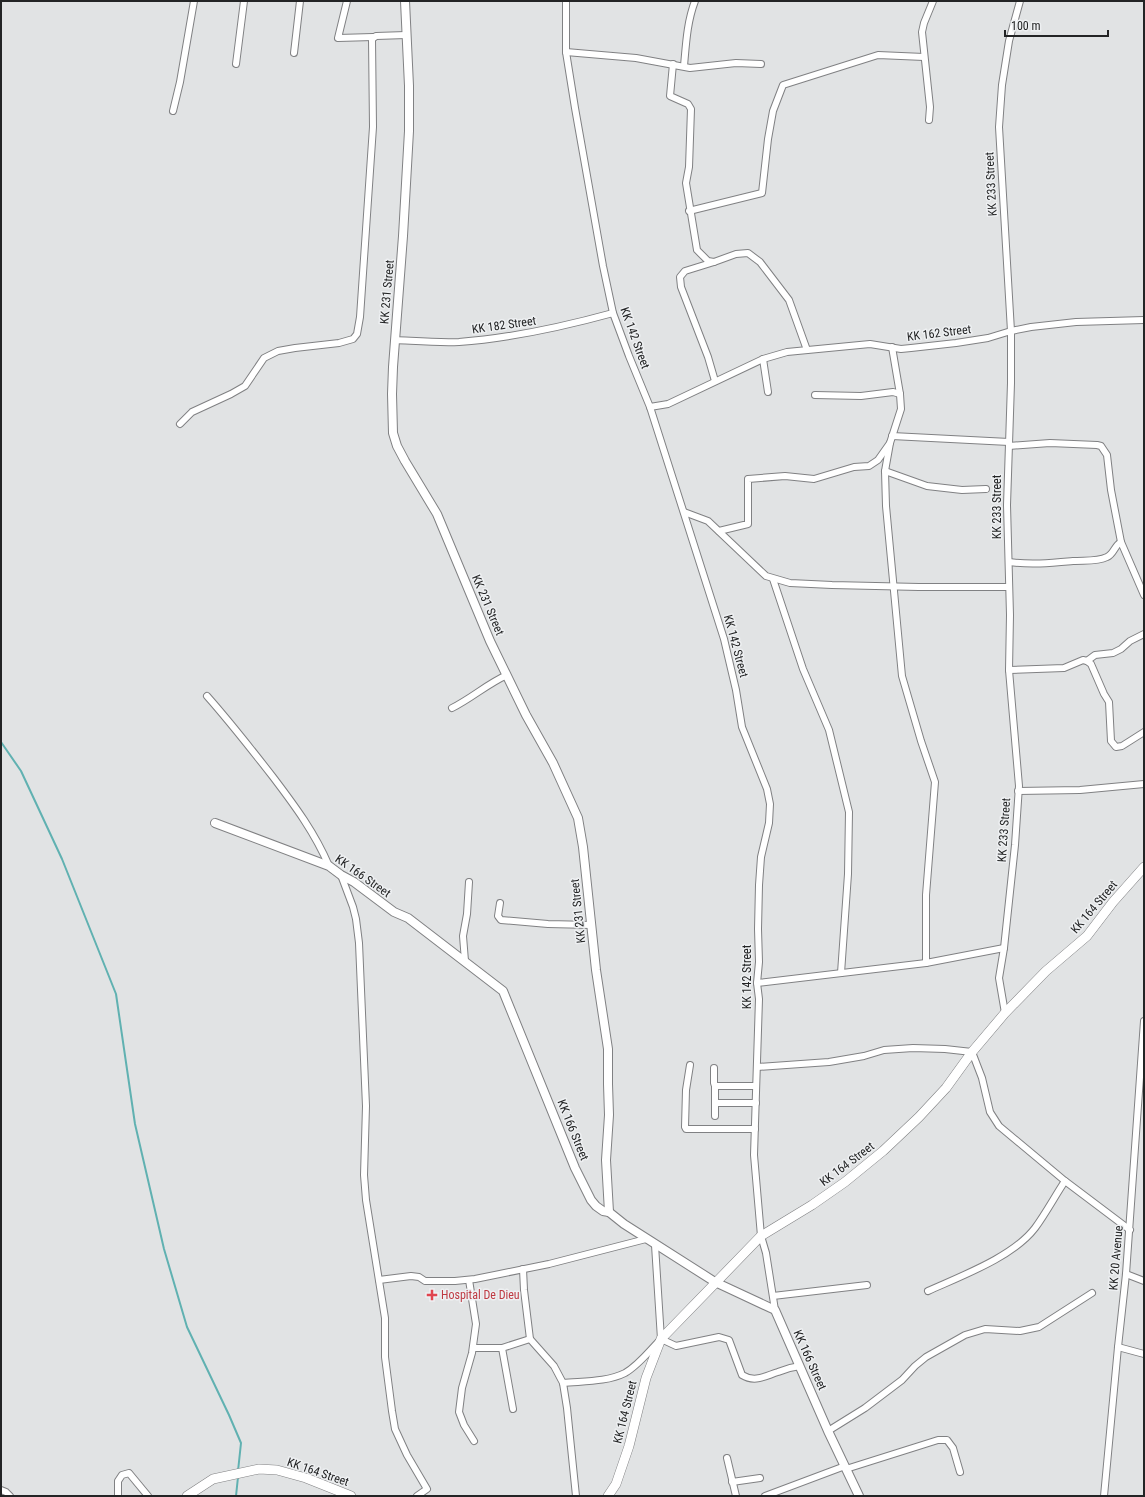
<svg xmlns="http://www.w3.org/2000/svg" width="1145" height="1497" viewBox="0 0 1145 1497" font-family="'Roboto Condensed',sans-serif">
  <rect width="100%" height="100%" fill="#e1e3e4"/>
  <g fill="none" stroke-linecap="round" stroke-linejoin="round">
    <g stroke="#60b1b1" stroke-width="2">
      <polyline points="1,742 21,771 62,859 116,994 135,1124 164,1249 187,1327 229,1415 241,1443 238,1471"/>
      <polyline points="236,1496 238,1477"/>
    </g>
    <g stroke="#808183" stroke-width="8">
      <g id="minor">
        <polyline points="347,1 338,38 373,37"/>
        <polyline points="566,1 566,52 575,108 603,266 613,313 629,356 650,407 724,639 736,690 742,727 767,789 770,804 769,823 761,857 759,885 758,929 759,962 757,983 759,999 754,1155 761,1236 766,1253 775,1310"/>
        <polyline points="566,52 636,58 690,68 736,63 761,64"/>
        <polyline points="294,53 300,1"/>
        <polyline points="236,64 244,1"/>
        <polyline points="673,64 670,96 688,104 691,109 689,167 686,183 697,250 708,261 714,262 736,254 748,253 760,262 789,300 807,350"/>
        <path d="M684,66C686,44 687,22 695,1"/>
        <polyline points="173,111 180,82 194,1"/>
        <polyline points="929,120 930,107 922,32 924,23 933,1"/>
        <polyline points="689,211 762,193 768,139 773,111 783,85 878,55 924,57"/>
        <polyline points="714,262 685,271 680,277 681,287 708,357 715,381"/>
        <path d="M395,340C416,341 438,343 459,342C513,338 562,327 613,313"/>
        <polyline points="763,359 768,392"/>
        <polyline points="815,395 861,396 893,392 900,394"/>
        <polyline points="650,407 668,404 763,359 787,352 870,344 901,349 911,348 956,343 988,338 1011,331 1031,327 1076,322 1144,320"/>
        <polyline points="180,424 192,412 231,394 245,386 264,358 278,351 295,348 339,343 353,339 357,334 360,317 373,127 372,39 376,36 406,35"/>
        <polyline points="892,436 1009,442"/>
        <polyline points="890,443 885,471 886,506 902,676 921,741 935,782 926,895 926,963"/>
        <polyline points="1009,446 1050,443 1097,445 1101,446 1107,455 1111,490 1121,542 1144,595"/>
        <polyline points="885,471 927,486 962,490 986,489"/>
        <polyline points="684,512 708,521 766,576 790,583 832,585 919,587 1009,587"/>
        <polyline points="719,531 748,524 748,479 785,476 814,479 854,467 869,466 878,460 890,443 901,409 900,394 892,347"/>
        <path d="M1009,562C1031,565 1051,563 1073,561C1084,560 1097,562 1107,557C1114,554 1114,546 1121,542"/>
        <polyline points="773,579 803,669 829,730 849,812 848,874 841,973"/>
        <polyline points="1087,661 1095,655 1113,653 1121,649 1130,641 1144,634"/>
        <polyline points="1009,670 1064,668 1083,660 1087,661 1091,664 1104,694 1109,702 1111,741 1116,747 1122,746 1144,732"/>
        <path d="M207,696C230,722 252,750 273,777C295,806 315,833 329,866"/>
        <path d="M452,708C472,698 487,684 507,675"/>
        <polyline points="1018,791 1080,790 1144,784"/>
        <polyline points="341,875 353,907 356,919 359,943 366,1106 364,1175 366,1200 385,1318 385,1357 392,1411 395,1429 407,1455 427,1489 417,1496"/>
        <polyline points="500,903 498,916 501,920 548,924 591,925"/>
        <polyline points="465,961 463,936 467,914 469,882"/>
        <polyline points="757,983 926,963 1004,948"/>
        <polyline points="1005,1013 999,978 1004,948 1015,845 1019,786 1009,670 1010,615 1007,505 1011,383 1011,331 999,127 1002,85 1009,41 1020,1"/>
        <polyline points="690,1065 686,1090 685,1127 686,1129 755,1129"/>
        <polyline points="757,1067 829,1062 864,1056 884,1050 913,1048 945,1049 972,1052 982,1078 990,1112 999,1126 1065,1181 1130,1230"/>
        <polyline points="714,1068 714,1083 715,1086 756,1086"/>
        <polyline points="715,1103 756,1103"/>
        <polyline points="715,1116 715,1086"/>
        <polyline points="523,1269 524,1290 530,1339 554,1366 563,1383 567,1408 576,1496"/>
        <polyline points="1126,1274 1144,1281"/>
        <polyline points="379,1280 411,1276 419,1277 425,1281 455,1281 475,1279 549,1264 646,1239"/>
        <polyline points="469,1280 476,1324 472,1353 462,1388 459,1412 464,1425 474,1441"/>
        <path d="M928,1291C961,1276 1013,1257 1035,1228C1046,1213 1055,1196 1065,1181"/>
        <polyline points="773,1296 867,1285"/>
        <path d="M661,1339L676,1346L719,1337L729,1340L742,1375C755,1383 765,1376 778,1372C785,1369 792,1367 800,1366"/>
        <polyline points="1118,1347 1144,1354"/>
        <polyline points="473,1348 502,1348"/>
        <path d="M563,1383C583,1381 607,1382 625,1373C639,1365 650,1350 661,1339L655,1245"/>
        <polyline points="513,1409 502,1348 530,1339"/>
        <polyline points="828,1431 865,1408 902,1380 915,1366 926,1357 965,1335 985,1329 1020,1331 1039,1327 1092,1293"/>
        <polyline points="727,1458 736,1496"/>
        <polyline points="846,1469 938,1440 947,1440 953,1448 960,1472"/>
        <polyline points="732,1482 760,1478"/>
        <polyline points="1,1490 6,1492 10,1496"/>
        <polyline points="118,1496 118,1481 122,1475 129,1473 148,1496"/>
        <polyline points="765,1496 845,1466"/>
        <polyline points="1104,1496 1118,1347 1126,1274 1144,1021"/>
      </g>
    </g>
    <g stroke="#808183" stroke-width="10">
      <g id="tertiary">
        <polyline points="405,1 409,86 409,131 403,236 393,367 392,394 393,433 397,446 405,461 437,514 490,641 526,715 553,763 578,818 583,847 596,970 608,1049 608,1084 609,1115 606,1160 609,1212"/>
        <polyline points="215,823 329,866 341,875 354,882 394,912 408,918 503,991 575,1168 591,1200 596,1206 603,1211 609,1212 624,1224 715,1282 775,1310 828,1431 859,1496"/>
      </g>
    </g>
    <g stroke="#808183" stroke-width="10">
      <g id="secondary">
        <polyline points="187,1496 213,1479 259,1469 277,1470 306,1478 351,1496"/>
        <polyline points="608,1496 616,1484 629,1446 646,1378 661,1339 761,1236 812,1205 845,1182 883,1151 919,1117 946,1088 972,1052 1005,1013 1046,971 1087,936 1113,902 1144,867"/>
      </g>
    </g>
    <use href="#minor" stroke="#fff" stroke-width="6"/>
    <use href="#tertiary" stroke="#fff" stroke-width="8"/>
    <use href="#secondary" stroke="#fff" stroke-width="9"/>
  </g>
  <path fill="#e0444e" stroke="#eef0f2" stroke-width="1.5" d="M430 1289h4v4h4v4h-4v4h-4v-4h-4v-4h4z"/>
  <g text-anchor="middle" stroke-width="3" stroke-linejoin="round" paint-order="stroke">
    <g font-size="12" fill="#232425" stroke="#eef0f2">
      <text transform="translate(991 184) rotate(-93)" y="4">KK 233 Street</text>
      <text transform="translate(387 292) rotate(-85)" y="4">KK 231 Street</text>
      <text transform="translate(504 325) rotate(-8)" y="4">KK 182 Street</text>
      <text transform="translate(939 333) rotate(-7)" y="4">KK 162 Street</text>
      <text transform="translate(635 338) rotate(70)" y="4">KK 142 Street</text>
      <text transform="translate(997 507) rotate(-90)" y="4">KK 233 Street</text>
      <text transform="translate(488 605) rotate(67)" y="4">KK 231 Street</text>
      <text transform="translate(736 646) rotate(75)" y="4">KK 142 Street</text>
      <text transform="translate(1004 830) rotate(-86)" y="4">KK 233 Street</text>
      <text transform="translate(363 876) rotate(35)" y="4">KK 166 Street</text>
      <text transform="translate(1094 907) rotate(-50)" y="4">KK 164 Street</text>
      <text transform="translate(578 911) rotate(-96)" y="4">KK 231 Street</text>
      <text transform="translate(747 977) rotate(-90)" y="4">KK 142 Street</text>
      <text transform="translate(573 1130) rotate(68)" y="4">KK 166 Street</text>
      <text transform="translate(847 1164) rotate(-37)" y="4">KK 164 Street</text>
      <text transform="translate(1116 1258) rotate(-85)" y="4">KK 20 Avenue</text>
      <text transform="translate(810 1360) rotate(66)" y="4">KK 166 Street</text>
      <text transform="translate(625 1412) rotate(-76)" y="4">KK 164 Street</text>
      <text transform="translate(318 1472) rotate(19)" y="4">KK 164 Street</text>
    </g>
    <g font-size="12" fill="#be3a42" stroke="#eef0f2" text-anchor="start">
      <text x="441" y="1299">Hospital De Dieu</text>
    </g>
  </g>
  <rect width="1145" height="1497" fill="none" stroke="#232425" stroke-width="4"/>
  <path d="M1005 30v6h103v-6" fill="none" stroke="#232425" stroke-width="2"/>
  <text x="1011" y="30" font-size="12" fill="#232425" stroke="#eef0f2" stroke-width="3" paint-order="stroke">100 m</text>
</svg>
